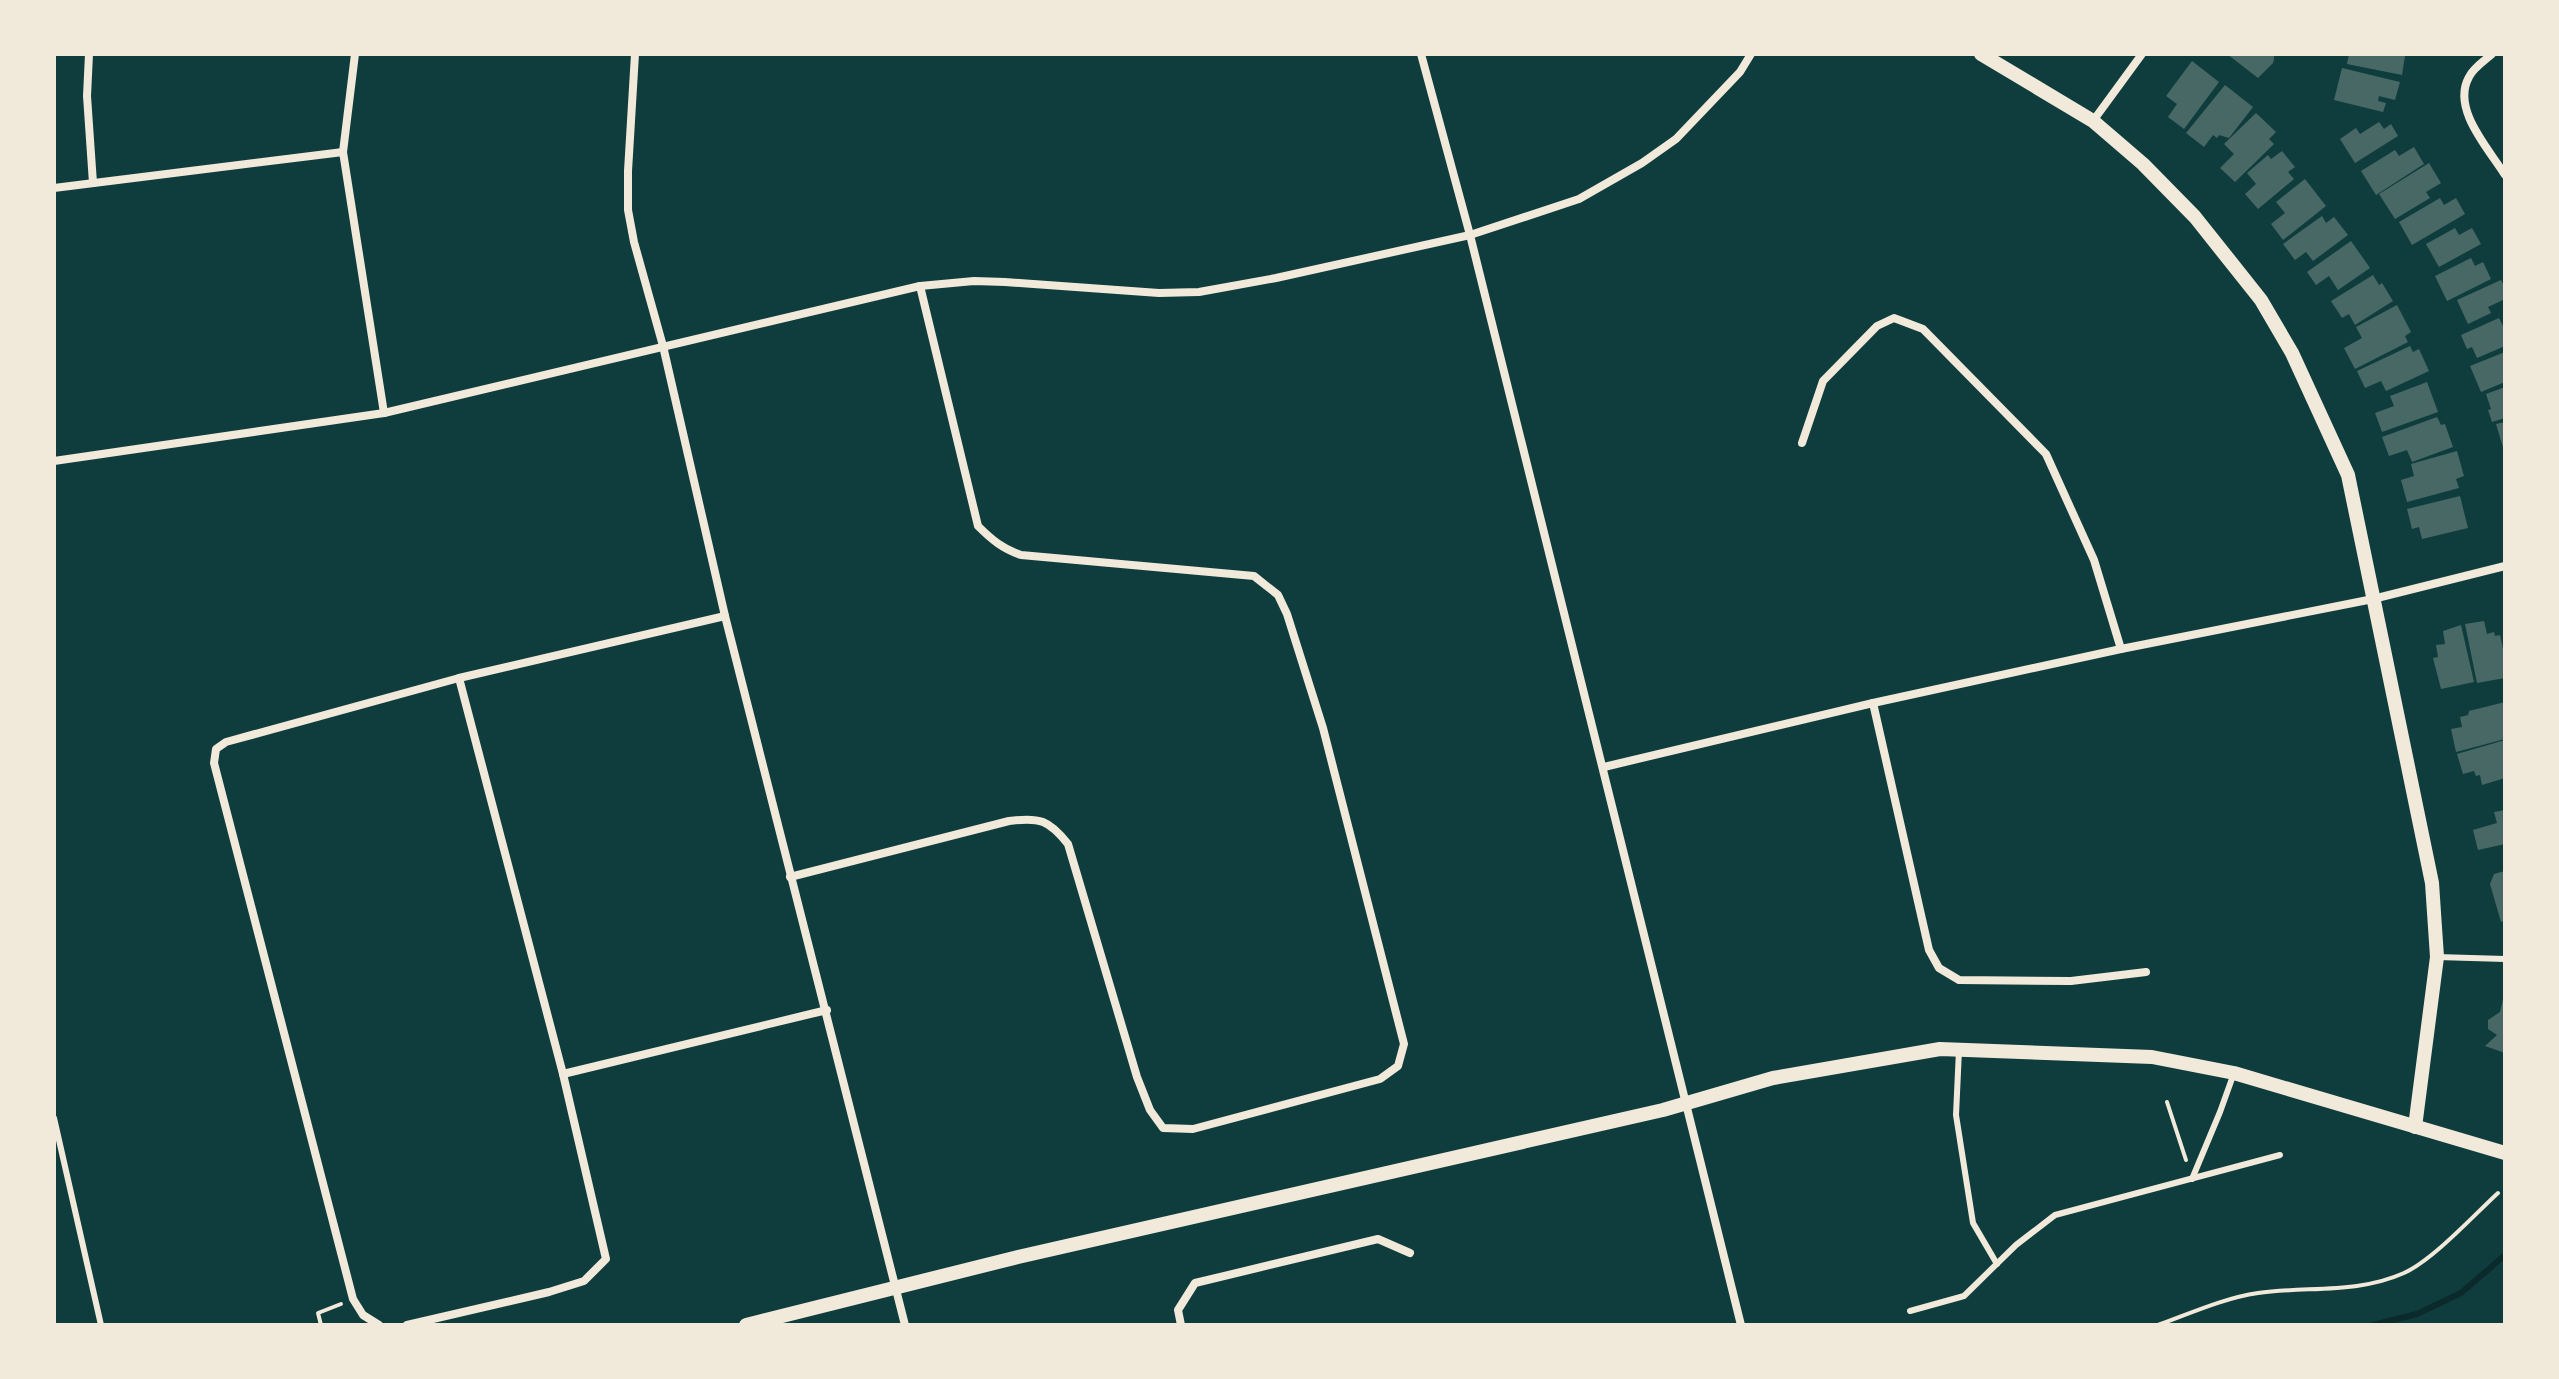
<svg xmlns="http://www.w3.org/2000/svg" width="2559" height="1379" viewBox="0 0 2559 1379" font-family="Commissioner,sans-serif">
  <rect width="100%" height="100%" fill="#0f3d3e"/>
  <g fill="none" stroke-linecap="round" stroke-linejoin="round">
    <polyline stroke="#0a2a2b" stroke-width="6" points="2373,1325 2417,1314 2461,1293 2505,1255"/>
  </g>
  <g fill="#486865">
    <polygon points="2227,54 2274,54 2274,59 2273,63 2258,78"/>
    <polygon points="2349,54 2405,56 2402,75 2347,64"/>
    <polygon points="2192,61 2219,82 2184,129 2168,117 2177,104 2166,96"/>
    <polygon points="2342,68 2400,82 2395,100 2379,96 2378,101 2386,103 2383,112 2334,100"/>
    <polygon points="2225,85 2253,107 2229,138 2219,135 2217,138 2213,135 2204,147 2186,133"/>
    <polygon points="2256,113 2276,132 2269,139 2274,144 2235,182 2220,168 2234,154 2224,144"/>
    <polygon points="2379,122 2384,129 2391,124 2398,136 2355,163 2340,139 2356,128 2360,134"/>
    <polygon points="2414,147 2424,164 2376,195 2361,171 2395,150 2399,156"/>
    <polygon points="2282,151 2295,167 2288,172 2294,179 2258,209 2245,194 2256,184 2247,173 2268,155 2271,159"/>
    <polygon points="2429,163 2441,183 2426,192 2430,198 2395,219 2379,194"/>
    <polygon points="2305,179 2326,206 2283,240 2271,224 2285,213 2276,202"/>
    <polygon points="2440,198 2444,205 2456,198 2465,214 2412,245 2399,222"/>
    <polygon points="2322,216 2326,223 2334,217 2348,235 2313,261 2306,252 2295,260 2283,244"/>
    <polygon points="2455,228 2459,235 2472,228 2481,244 2439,267 2426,244"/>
    <polygon points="2351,241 2370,268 2338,290 2329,276 2316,285 2307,272"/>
    <polygon points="2471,258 2475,266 2483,262 2491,279 2447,301 2435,276"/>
    <polygon points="2373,275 2379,285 2382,283 2393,301 2355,325 2349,314 2342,318 2331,301"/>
    <polygon points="2501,280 2505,288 2505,299 2488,307 2491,313 2468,324 2457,300"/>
    <polygon points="2397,305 2411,332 2405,336 2408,342 2355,369 2344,348 2362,338 2356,327"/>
    <polygon points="2499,318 2505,330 2505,346 2477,358 2472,347 2467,349 2461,335"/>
    <polygon points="2410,346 2413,352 2419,349 2429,371 2386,391 2381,381 2365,388 2357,371"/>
    <polygon points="2505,352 2505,382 2481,392 2470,366"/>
    <polygon points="2427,382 2438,412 2382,432 2375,413 2394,406 2390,396"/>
    <polygon points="2505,387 2505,418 2492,422 2488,410 2491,409 2486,394"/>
    <polygon points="2437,417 2441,425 2445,424 2453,447 2412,462 2407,450 2389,456 2382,437"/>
    <polygon points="2505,422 2505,451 2504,451 2496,424"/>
    <polygon points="2457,451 2464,476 2456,479 2459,488 2407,502 2401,480 2414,476 2411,464"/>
    <polygon points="2460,496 2468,528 2422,539 2419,527 2412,529 2407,509"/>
    <polygon points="2484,621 2487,634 2494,632 2495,636 2500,635 2505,658 2505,678 2477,683 2465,624"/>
    <polygon points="2461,625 2474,682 2441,689 2433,658 2438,657 2436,645 2445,644 2443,631"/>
    <polygon points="2505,702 2505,739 2456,752 2451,729 2462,727 2460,717 2468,715 2469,711"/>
    <polygon points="2505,740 2505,778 2482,785 2480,775 2476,776 2474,771 2463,774 2457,754"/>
    <polygon points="2505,810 2505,844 2478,850 2473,830 2497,823 2494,812"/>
    <polygon points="2505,871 2505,920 2501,922 2490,884 2494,874"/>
    <polygon points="2504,995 2505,996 2505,1053 2485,1046 2497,1035 2488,1029 2488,1020 2500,1012"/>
  </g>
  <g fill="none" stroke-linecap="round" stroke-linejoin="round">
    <g stroke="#f1e9da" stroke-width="4">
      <polyline points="2167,1102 2186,1160"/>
      <polyline points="321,1325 318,1313 341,1304"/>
      <path d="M2158,1325C2191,1313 2224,1298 2258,1293C2308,1286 2357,1294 2404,1273C2433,1260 2474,1215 2498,1193"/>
    </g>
    <g stroke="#f1e9da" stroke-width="6">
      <polyline points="2437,957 2505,959"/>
      <polyline points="1959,1050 1956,1115 1973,1223 1997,1264"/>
      <polyline points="54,1118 101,1325"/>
      <polyline points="2192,1179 2220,1112 2234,1073"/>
      <polyline points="1910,1311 1964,1296 2016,1245 2055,1215 2280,1155"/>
    </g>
    <g stroke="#f1e9da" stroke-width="8">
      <polyline points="89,54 87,96 93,183"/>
      <polyline points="355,54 343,152 384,413"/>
      <polyline points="635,54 628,171 628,210 634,242 663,346 725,616 905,1325"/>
      <polyline points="1421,54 1470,235 1741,1325"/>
      <path d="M2492,54C2484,61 2473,68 2469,77C2451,109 2489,149 2505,175"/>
      <polyline points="2093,121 2142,54"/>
      <polyline points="54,188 343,152"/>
      <polyline points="1802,443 1823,381 1877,326 1894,318 1923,329 2046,454 2094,560 2121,649"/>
      <polyline points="54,461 384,413 920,286 974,281 1005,282 1159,293 1199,292 1276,278 1470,235 1579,199 1642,163 1676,139 1740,72 1751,54"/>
      <polyline points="1873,703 1929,950 1939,968 1959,980 2071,981 2146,972"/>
      <polyline points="1604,767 1873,703 2121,649 2373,599 2505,566"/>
      <path d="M790,877L1009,821C1040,817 1049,820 1068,844L1137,1077L1150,1110L1163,1128L1193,1129L1380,1079L1398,1066L1404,1044L1323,728L1287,614L1278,595L1254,576L1021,555C1003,549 992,540 978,526L920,286"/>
      <polyline points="563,1074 827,1010"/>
      <polyline points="379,1325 363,1315 353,1299 214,763 216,749 226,742 459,678 725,616"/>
      <polyline points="407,1325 549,1292 584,1281 606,1259 563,1074 459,678"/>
      <polyline points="1181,1325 1178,1310 1195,1283 1378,1239 1410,1253"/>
    </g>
    <g stroke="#f1e9da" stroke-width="14">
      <polyline points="1981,54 2093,121 2143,164 2195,217 2261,300 2292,353 2348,475 2432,883 2437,957 2415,1127"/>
      <polyline points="746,1325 1018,1257 1663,1110 1773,1078 1940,1049 2152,1057 2234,1073 2505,1153"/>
    </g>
  </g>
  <rect width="2559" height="1379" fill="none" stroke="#f1e9da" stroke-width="112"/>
</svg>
